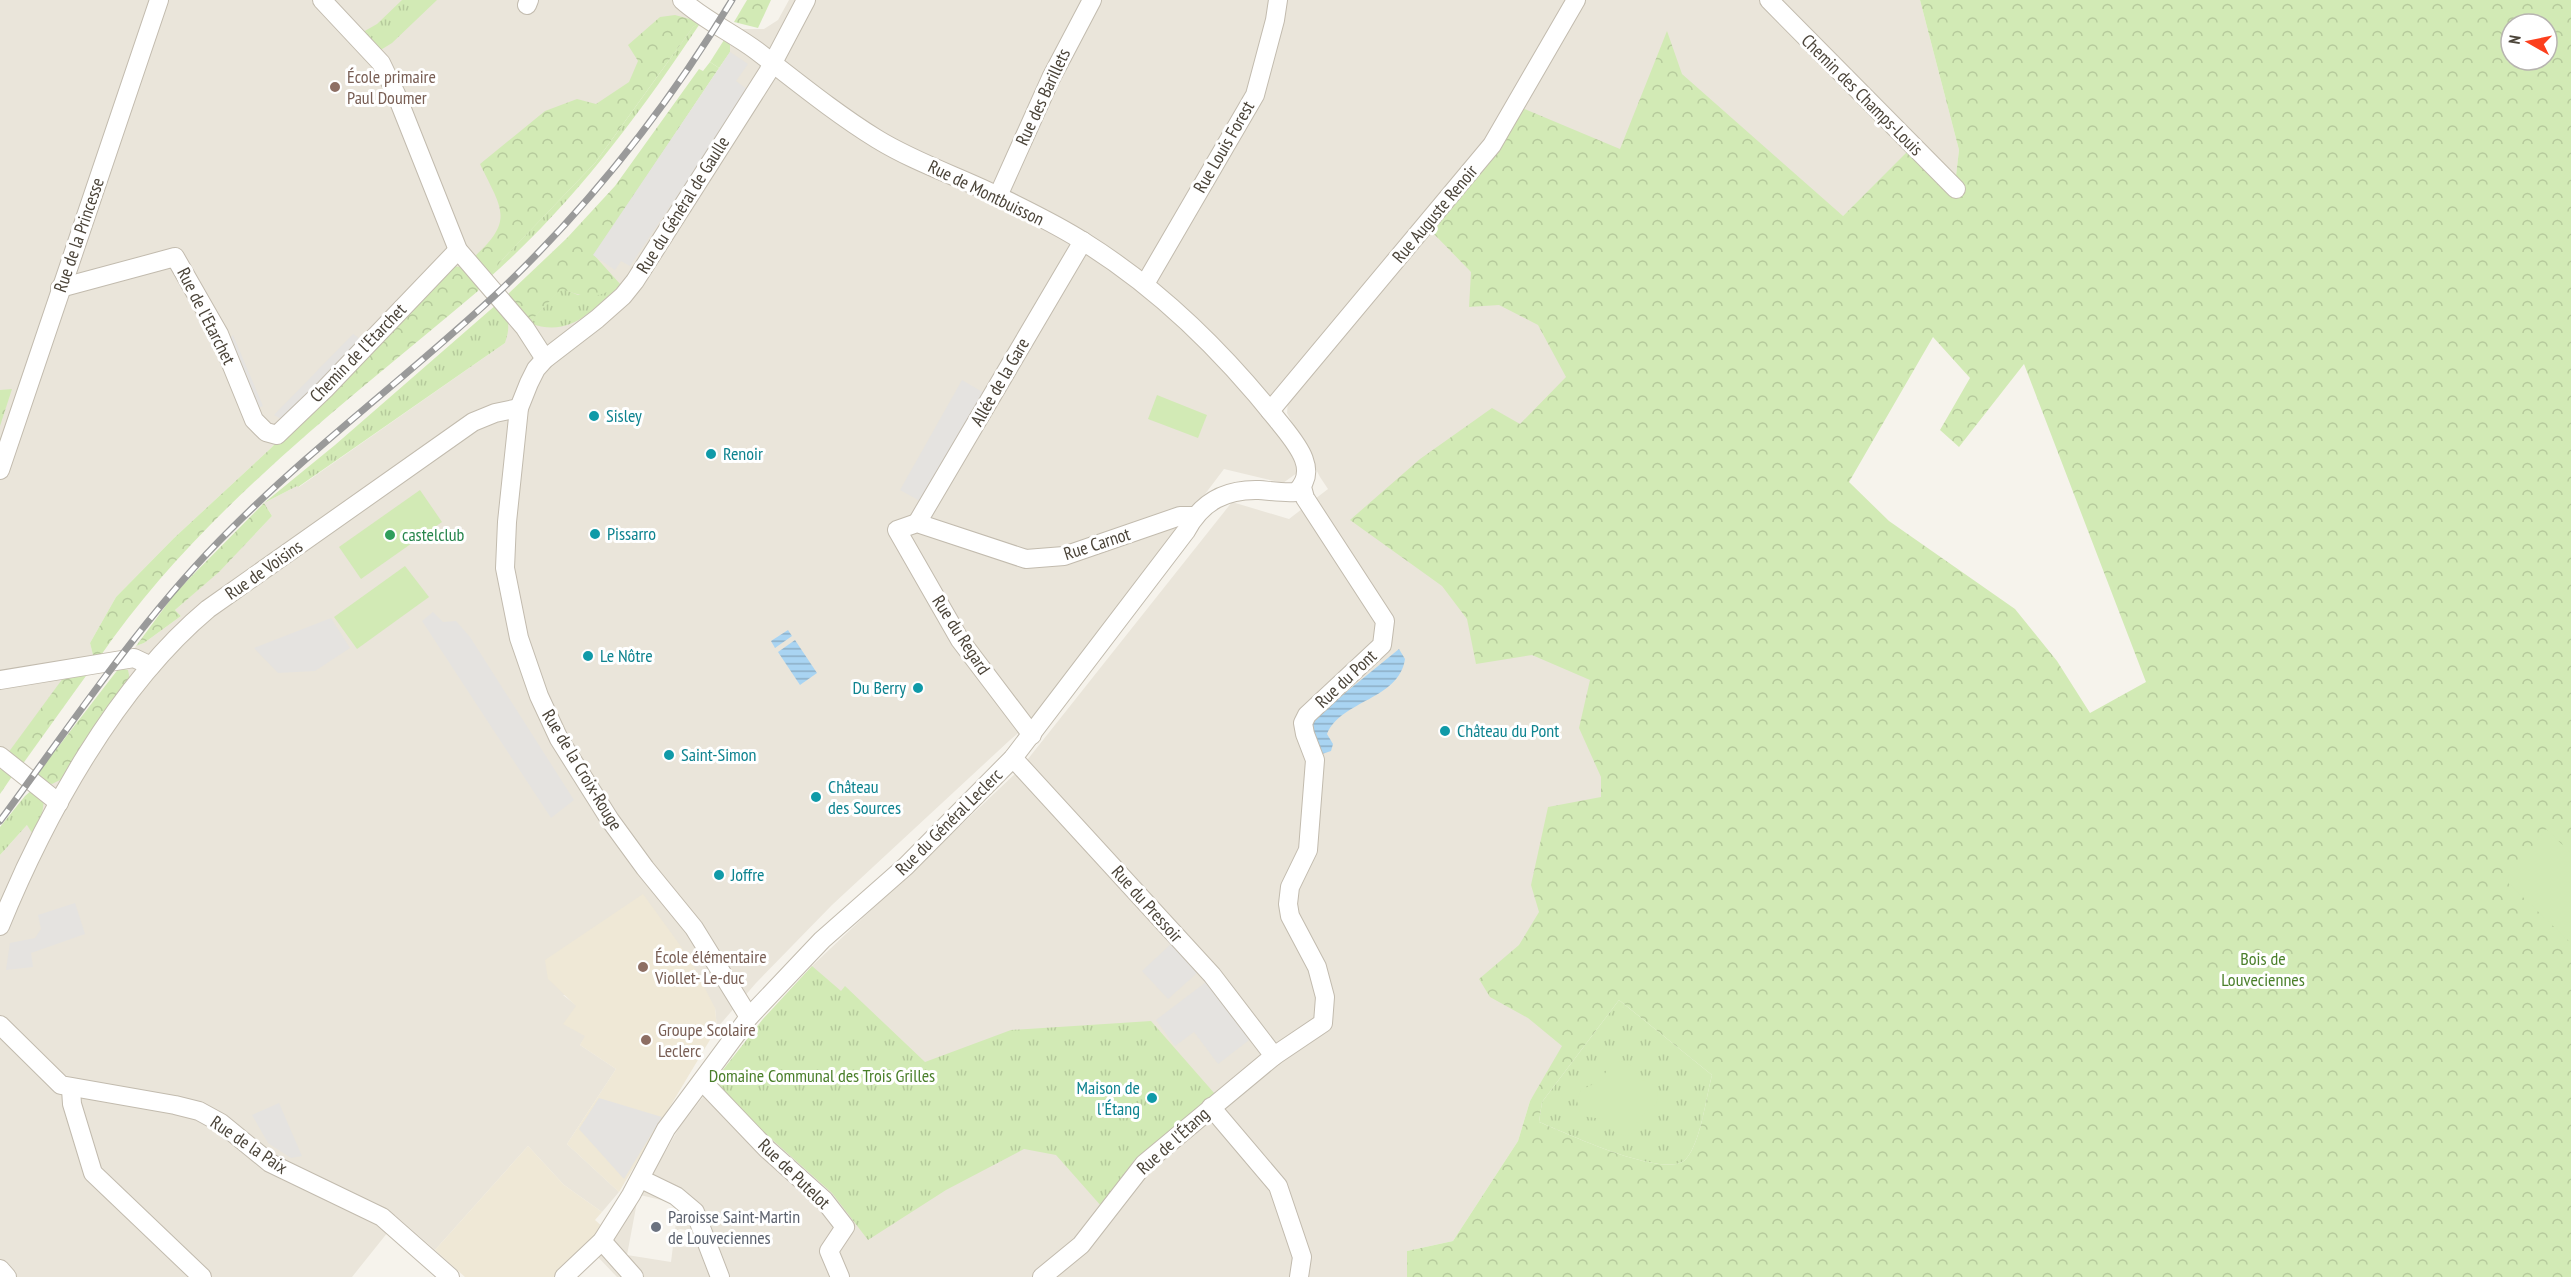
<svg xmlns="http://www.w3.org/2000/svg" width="2571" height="1277" viewBox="0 0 2571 1277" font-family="'PT Sans Narrow',sans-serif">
  <defs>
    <pattern id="grass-tufts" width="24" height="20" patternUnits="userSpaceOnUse" patternTransform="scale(1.5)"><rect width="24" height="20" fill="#d2eab5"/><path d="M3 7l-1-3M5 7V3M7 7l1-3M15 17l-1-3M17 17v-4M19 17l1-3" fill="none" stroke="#b6ca9c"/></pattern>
    <pattern id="forest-crowns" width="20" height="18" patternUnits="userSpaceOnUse" patternTransform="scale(1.5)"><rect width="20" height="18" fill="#d2eab5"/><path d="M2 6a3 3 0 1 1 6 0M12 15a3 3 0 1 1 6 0" fill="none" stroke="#b6ca9c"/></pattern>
    <pattern id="water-rules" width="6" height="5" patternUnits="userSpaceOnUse" patternTransform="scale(1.5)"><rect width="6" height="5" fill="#a9d4f2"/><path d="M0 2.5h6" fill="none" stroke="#8caec5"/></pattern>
  </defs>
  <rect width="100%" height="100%" fill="#f6f3ec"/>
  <g fill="#eae5da">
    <polygon points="0,0 694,0 709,11 500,262 490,277 362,340 270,449 174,538 116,597 90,643 94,658 88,673 13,775 0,769"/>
    <polygon points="789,0 1920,0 1959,150 1954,194 1910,150 1843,216 1666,574 1619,968 1530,1101 1518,1141 1453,1241 1407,1251 1407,1277 617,1277 597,1256 637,1202 627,1255 671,1262 673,1246 691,1247 693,1231 680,1229 675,1231 678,1204 640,1195 679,1128 763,1019 812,966 1020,769 1232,502 1289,519 1328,489 1320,477 1287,413 1288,400 1264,416 1282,435 1298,463 1297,473 1283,483 1224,469 1036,718 1010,740 832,905 756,983 717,1028 715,1008 563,995 577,1006 573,1028 586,1036 580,1045 616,1069 567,1144 619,1192 602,1212 564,1185 528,1146 435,1250 395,1215 388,1232 352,1277 0,1277 0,855 27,825 33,789 136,646 144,643 181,616 175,610 218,572 272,516 264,503 297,486 299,487 505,343 508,317 593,255 730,52 730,42 738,29 764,29 778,20"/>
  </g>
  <g fill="#efe8d6">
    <polygon points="643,894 690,959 715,1008 717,1028 619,1192 567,1144 616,1069 580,1045 585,1036 563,1024 576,1006 548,979 545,960"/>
    <polygon points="528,1146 564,1185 602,1212 595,1220 604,1228 559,1277 465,1277 435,1250"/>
  </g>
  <g fill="url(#grass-tufts)">
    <polygon points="402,0 437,0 392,43 379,51 363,32 377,24"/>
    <path d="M701,22C639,115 574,203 490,277L498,264L595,163L693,27Z"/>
    <polygon points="724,40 730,42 730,52 719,68 710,62"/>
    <path d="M621,285C591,310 571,339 529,323L561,288L578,295Z"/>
    <path d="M497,304C509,318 511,325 505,343L298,487L297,486L264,503L335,445Z"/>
    <polygon points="33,789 44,800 42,815 32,833 27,825 0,855 0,827 25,796"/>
    <polygon points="812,966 841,991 845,986 925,1062 1011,1030 1151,1021 1215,1094 1135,1159 1102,1207 1056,1155 1024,1149 946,1190 868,1240 832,1193 711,1085 763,1019"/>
    <path d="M1619,1000L1712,1075C1706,1097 1701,1142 1686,1159C1667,1181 1564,1132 1539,1122L1542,1102Z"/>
  </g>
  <g fill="url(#forest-crowns)" fill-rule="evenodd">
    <polygon points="747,0 771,0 758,28 734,22"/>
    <path d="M1920,0H2571V1277H1407V1251L1453,1241L1518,1141L1530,1101L1562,1046L1528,1018L1490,997L1479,979L1519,945L1539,912L1531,885L1548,807L1601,797V777L1579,728L1590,680L1532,655L1476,664L1467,619L1442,586L1350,520L1420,459L1492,408L1520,424L1566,377L1538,325L1499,305L1469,307L1471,272L1433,233L1515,105L1620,149L1667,31L1682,74L1843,216L1910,149L1954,193L1959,150ZM2511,24H2547V60H2511ZM1933,337L1970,378L1940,430L1959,447L2024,364L2146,682L2090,713L2057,661L2015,609L1889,521L1849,482ZM1619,1000L1712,1075C1706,1097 1701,1142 1686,1159C1667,1181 1564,1132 1539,1122L1542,1102Z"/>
    <path d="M675,15L701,22L693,27L595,163L500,262L490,277L473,258C515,220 502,210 480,164L545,111L577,99L596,104L629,82L638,61L628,45L660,17Z"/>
    <path d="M710,62L719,68L594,255L621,285C595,299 590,299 561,289L529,323L506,296L567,238L615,186L699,69L703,71Z"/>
    <path d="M453,266L461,267L480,285L478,291C344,404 199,512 99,658L94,659L90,643L116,597L174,538L270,449L440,273Z"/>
    <polygon points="12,389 0,426 0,390"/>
    <polygon points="264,503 272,516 219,572 175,610 181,616 144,643 136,646 176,592"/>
    <polygon points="119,668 128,670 130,680 62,779 52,784 39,780 38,773"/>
    <polygon points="88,673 22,765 8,753 66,674"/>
    <polygon points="0,769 13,775 0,794"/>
  </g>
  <g fill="#d2eab5">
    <polygon points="1157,395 1207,415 1198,438 1148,419"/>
    <polygon points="420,490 442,522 361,579 339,547"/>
    <polygon points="405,566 429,597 357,649 334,617"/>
    <polygon points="2546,829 2571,853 2571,943 2505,880"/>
    <path d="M1621,1061L1632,1066L1640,1079L1657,1086C1660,1111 1653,1103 1640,1118C1636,1123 1633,1131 1630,1136L1616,1134L1603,1119L1581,1116L1577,1101L1581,1090L1600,1081L1612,1063Z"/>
  </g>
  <g fill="#e5e3e0">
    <polygon points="730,52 748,64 736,81 748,90 630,266 621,261 615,270 593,255"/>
    <polygon points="353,334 362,340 285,421 274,415"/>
    <polygon points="233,335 263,406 256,409 226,341"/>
    <polygon points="962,380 984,393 922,502 900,490"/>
    <polygon points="433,612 443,622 456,621 470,637 574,800 551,818 422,621"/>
    <polygon points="331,618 350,648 315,671 278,673 254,648"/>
    <polygon points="75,903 85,934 31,953 33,967 6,970 10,943 35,938 41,929 38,915"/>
    <polygon points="1171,944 1197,973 1168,999 1142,971"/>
    <polygon points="1210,979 1253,1037 1218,1064 1194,1032 1175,1046 1156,1020"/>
    <polygon points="599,1098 662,1117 624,1179 579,1129"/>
    <polygon points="279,1103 302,1156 291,1158 268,1143 252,1115"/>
  </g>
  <g fill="url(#water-rules)">
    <polygon points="788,630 792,636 775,648 771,641"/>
    <polygon points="795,640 817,673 800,685 778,652"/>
    <path d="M1399,649L1405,659C1399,700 1341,700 1327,734L1333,744L1331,751L1322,754L1310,731L1313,719Z"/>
  </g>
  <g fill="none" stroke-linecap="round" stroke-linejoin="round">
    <g stroke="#c2bbae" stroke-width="20">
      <g id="minor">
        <polyline points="322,0 381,63 396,94 458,250 525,328 545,359"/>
        <polyline points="1769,0 1956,189"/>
        <polyline points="527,5 529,0"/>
        <polyline points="998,196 1051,78 1092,0"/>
        <polyline points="1145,284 1255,95 1275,20 1278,0"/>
        <polyline points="60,288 175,257 219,334 254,420 266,432 277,435 325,389 458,250"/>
        <polyline points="1270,411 1492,145 1576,0"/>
        <polyline points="0,470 159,0"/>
        <polyline points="917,523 1083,241"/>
        <polyline points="0,680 134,658 151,666"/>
        <polyline points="1032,735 960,640 897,530 917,523 1026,559 1064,556 1180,516 1194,516"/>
        <polyline points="0,756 59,803"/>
        <polyline points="1013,758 1212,975 1274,1056"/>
        <path d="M0,926C45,816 116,686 208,609L473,422L495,413L519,408"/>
        <polyline points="749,1017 694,928 645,868 610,820 559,739 539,696 519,638 505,568 507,522 519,408 529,383 536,369 545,359 597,319 623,296 635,281 768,72 806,0"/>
        <polyline points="0,1025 61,1085 175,1105 199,1111 221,1123 270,1163 382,1217 450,1277"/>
        <polyline points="702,1081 767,1149 824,1200 845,1227 829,1251 840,1277"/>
        <polyline points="71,1089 72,1104 93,1173 202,1277"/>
        <polyline points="1211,1107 1278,1186 1302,1257 1299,1277"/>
        <polyline points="641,1179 676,1196 695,1212 720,1277"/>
        <polyline points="602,1241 634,1277"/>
        <polyline points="0,1269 7,1277"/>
        <path d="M564,1277L602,1241L631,1195L666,1129L749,1017L822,940L906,866L1013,758L1186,531C1202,501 1226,489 1259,490C1271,491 1284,493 1296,492C1321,470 1294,441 1279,422C1225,354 1158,288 1084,242C1058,225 1028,211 1000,197C960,177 916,163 877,139C835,113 796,81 757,51C733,33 704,20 682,0"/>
        <polyline points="1042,1277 1081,1245 1144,1164 1274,1056 1323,1023 1325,997 1317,967 1290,916 1288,904 1290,887 1308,850 1315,760 1305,734 1303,723 1307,715 1382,645 1385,621 1305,498 1302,487"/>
      </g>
    </g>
    <use href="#minor" stroke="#fff" stroke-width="18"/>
    <g stroke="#9a9a9a" stroke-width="7">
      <path id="rail" d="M0,821C74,721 142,617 231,529C317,443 416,370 505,286C593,201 669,105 732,0"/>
    </g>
    <use href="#rail" stroke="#fff" stroke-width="4.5" stroke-dasharray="14" stroke-linecap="butt"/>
  </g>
  <g fill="#8d6e63" stroke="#fff" stroke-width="2">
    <circle cx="335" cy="87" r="6"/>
    <circle cx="643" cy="967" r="6"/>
    <circle cx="646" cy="1040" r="6"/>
  </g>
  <g fill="#0f9aa8" stroke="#fff" stroke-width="2">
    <circle cx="594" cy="416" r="6"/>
    <circle cx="711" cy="454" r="6"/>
    <circle cx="595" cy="534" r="6"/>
    <circle cx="588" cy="656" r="6"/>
    <circle cx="918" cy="688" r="6"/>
    <circle cx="1445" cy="731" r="6"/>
    <circle cx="669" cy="755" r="6"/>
    <circle cx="816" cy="797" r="6"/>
    <circle cx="719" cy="875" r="6"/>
    <circle cx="1152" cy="1098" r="6"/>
  </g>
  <circle fill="#2e9e5b" stroke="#fff" stroke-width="2" cx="390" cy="535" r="6"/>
  <circle fill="#6b7280" stroke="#fff" stroke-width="2" cx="656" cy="1227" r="6"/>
  <g text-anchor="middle" stroke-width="6" stroke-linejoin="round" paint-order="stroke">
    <g font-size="18" fill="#785e54" stroke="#fff" text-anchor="start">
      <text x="347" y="83">École primaire<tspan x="347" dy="21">Paul Doumer</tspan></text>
      <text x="655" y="963">École élémentaire<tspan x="655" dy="21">Viollet- Le-duc</tspan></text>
      <text x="658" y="1036">Groupe Scolaire<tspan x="658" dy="21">Leclerc</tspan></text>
    </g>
    <g font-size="18" fill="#4b4439" stroke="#fff">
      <text transform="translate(1862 95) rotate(45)" y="6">Chemin des Champs-Louis</text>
      <text transform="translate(1043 97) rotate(-65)" y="6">Rue des Barillets</text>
      <text transform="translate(1224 147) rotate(-60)" y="6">Rue Louis Forest</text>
      <text transform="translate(986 193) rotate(26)" y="6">Rue de Montbuisson</text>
      <text transform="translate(683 205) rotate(-58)" y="6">Rue du Général de Gaulle</text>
      <text transform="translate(1435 214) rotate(-50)" y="6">Rue Auguste Renoir</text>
      <text transform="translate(79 235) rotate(-71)" y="6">Rue de la Princesse</text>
      <text transform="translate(206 316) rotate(63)" y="6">Rue de l'Etarchet</text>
      <text transform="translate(358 353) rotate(-46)" y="6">Chemin de l'Etarchet</text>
      <text transform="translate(1000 382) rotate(-60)" y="6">Allée de la Gare</text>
      <text transform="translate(1097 544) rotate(-18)" y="6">Rue Carnot</text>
      <text transform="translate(264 570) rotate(-35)" y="6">Rue de Voisins</text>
      <text transform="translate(961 635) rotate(57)" y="6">Rue du Regard</text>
      <text transform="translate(1346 679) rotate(-43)" y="6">Rue du Pont</text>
      <text transform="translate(582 770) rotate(59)" y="6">Rue de la Croix-Rouge</text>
      <text transform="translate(949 822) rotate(-45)" y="6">Rue du Général Leclerc</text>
      <text transform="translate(1147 904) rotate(48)" y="6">Rue du Pressoir</text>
      <text transform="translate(1173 1141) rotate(-42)" y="6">Rue de l'Étang</text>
      <text transform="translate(249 1145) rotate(34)" y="6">Rue de la Paix</text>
      <text transform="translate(794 1174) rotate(44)" y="6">Rue de Putelot</text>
    </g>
    <g font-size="18" fill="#0d838f" stroke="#fff" text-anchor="start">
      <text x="606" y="422">Sisley</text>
      <text x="723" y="460">Renoir</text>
      <text x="607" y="540">Pissarro</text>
      <text x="600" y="662">Le Nôtre</text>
      <text x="906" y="694" text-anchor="end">Du Berry</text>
      <text x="1457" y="737">Château du Pont</text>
      <text x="681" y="761">Saint-Simon</text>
      <text x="828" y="793">Château<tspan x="828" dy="21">des Sources</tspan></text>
      <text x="731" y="881">Joffre</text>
      <text x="1140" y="1094" text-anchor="end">Maison de<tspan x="1140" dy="21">l'Étang</tspan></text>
    </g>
    <g font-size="18" fill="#27864d" stroke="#fff" text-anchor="start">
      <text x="402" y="541">castelclub</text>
    </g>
    <g font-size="18" fill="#4a7f2a" stroke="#fff">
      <text x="2263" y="965">Bois de<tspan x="2263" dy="21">Louveciennes</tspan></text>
      <text x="822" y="1082">Domaine Communal des Trois Grilles</text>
    </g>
    <g font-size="18" fill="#5b616d" stroke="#fff" text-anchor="start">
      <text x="668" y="1223">Paroisse Saint-Martin<tspan x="668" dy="21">de Louveciennes</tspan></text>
    </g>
  </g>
  <g transform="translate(2529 42) rotate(279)"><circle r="28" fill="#ffffff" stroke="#b7b4b0" stroke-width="1.5"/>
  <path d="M0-4.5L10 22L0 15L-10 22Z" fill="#fc3f1d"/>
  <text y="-9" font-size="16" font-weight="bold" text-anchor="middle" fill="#4b4439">N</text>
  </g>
</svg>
